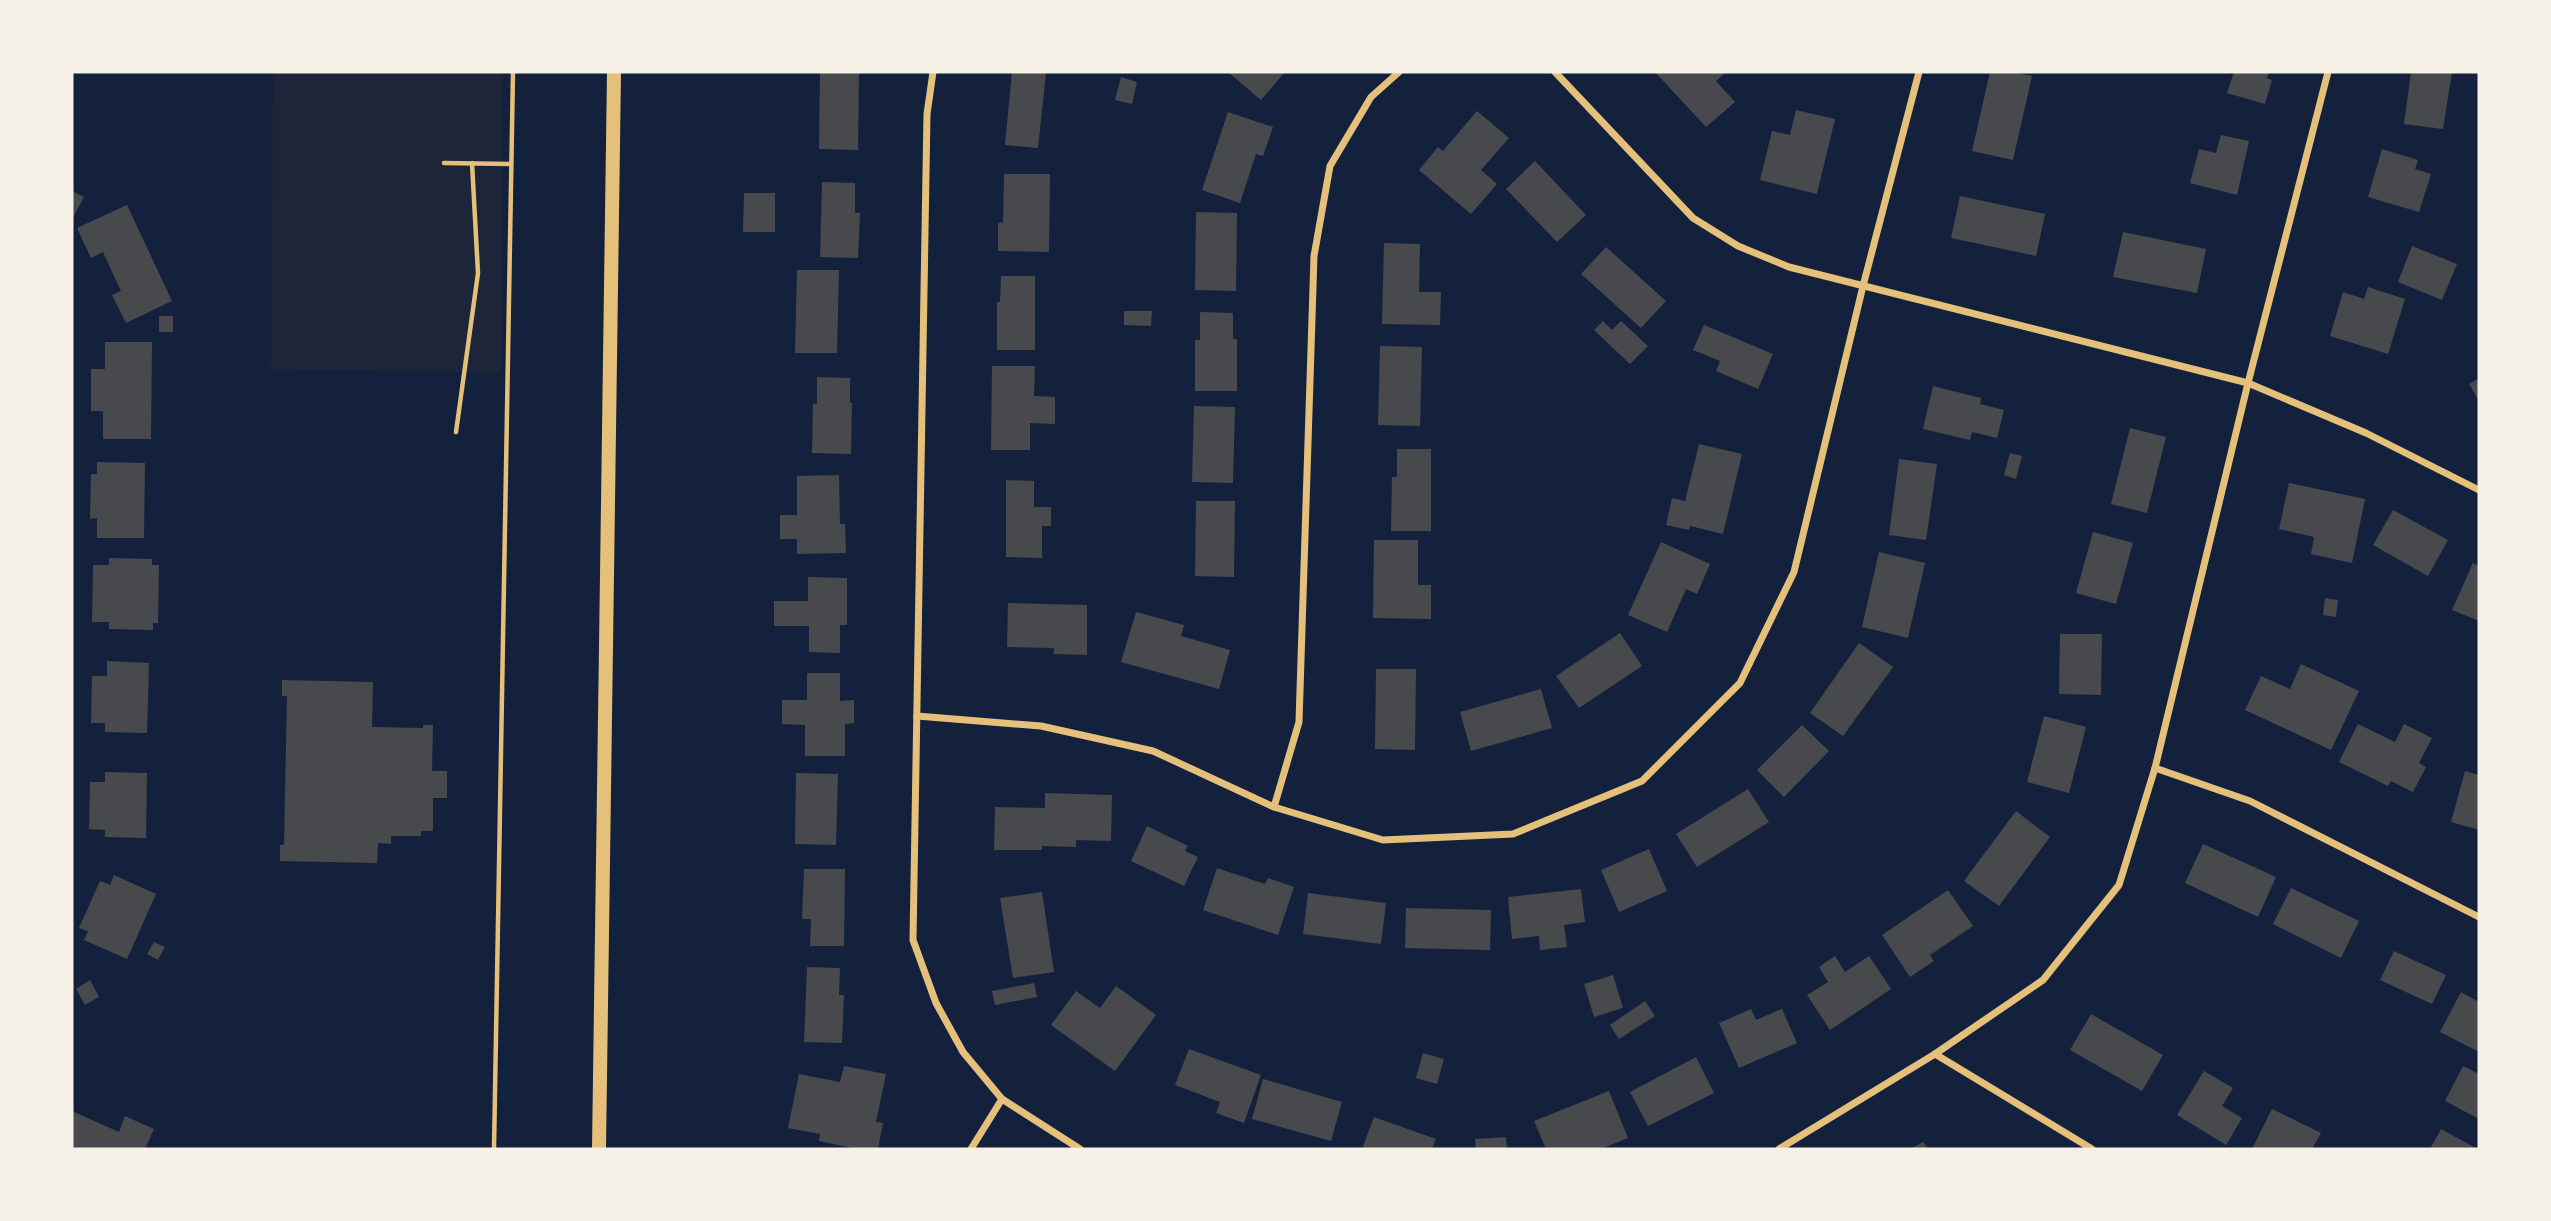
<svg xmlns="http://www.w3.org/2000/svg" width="2551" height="1221" viewBox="0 0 2551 1221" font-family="Rubik,sans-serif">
  <rect width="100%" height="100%" fill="#14213d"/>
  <polygon fill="#1d2539" points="273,72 503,72 501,373 271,369"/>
  <g fill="#48494c">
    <polygon points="820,72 859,72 858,150 819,149"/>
    <polygon points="1012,72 1046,73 1038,148 1005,145"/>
    <polygon points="1228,72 1285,72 1261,100"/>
    <polygon points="1655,72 1726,72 1716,81 1735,102 1706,127"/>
    <polygon points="1990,72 2013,72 2032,76 2013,160 1972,151"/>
    <polygon points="2234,72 2269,72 2267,78 2272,80 2265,104 2227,93"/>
    <polygon points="2411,72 2452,72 2443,129 2404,124"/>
    <polygon points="1121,77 1137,82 1132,104 1115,100"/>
    <polygon points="1796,110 1835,119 1817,194 1760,180 1772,131 1790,135"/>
    <polygon points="1477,111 1509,138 1481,170 1497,184 1471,214 1419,170 1438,147 1443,151"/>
    <polygon points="1228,112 1273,127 1263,156 1256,154 1240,203 1202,190"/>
    <polygon points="2221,135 2249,141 2237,195 2190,183 2199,149 2216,153"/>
    <polygon points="2382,149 2418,160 2415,169 2431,174 2419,212 2368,197"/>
    <polygon points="1535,161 1586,215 1557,242 1506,189"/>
    <polygon points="1004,174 1050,174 1049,252 998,251 998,223 1003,222"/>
    <polygon points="822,182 855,183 855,213 860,213 858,258 820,257"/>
    <polygon points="72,191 84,197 72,219"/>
    <polygon points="744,193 775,193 775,232 743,232"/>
    <polygon points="1960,196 2045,214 2036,256 1951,238"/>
    <polygon points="127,205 172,301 126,323 112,295 121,291 103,252 91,258 77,228"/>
    <polygon points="1196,212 1237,213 1236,291 1195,290"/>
    <polygon points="2123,232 2206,249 2197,293 2113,277"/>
    <polygon points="1384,243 1420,244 1419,292 1441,292 1440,325 1382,324"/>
    <polygon points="2412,246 2457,264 2442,300 2398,282"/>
    <polygon points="1606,247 1666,301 1641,328 1581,274"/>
    <polygon points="797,270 839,270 837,353 795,353"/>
    <polygon points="1001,276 1035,276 1035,350 997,350 997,302 1000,302"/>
    <polygon points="2368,287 2405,299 2388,354 2330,336 2343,292 2364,299"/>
    <polygon points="1124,311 1152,311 1151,326 1124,325"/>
    <polygon points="1200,312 1233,313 1233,339 1237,339 1237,391 1195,391 1195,340 1200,340"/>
    <rect x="159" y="316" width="14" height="16"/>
    <polygon points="1603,321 1612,330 1621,321 1648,346 1630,364 1594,330"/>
    <polygon points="1704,325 1773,354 1758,389 1716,371 1720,361 1693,350"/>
    <polygon points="105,342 152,342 151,439 103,439 103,411 91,411 91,369 105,369"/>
    <polygon points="1380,346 1422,347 1420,426 1378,425"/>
    <polygon points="992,366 1035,366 1034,396 1055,397 1055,424 1030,423 1030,450 991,450"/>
    <polygon points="817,377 850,378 850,403 852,403 851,454 812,453 813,404 817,404"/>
    <polygon points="2479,378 2479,401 2469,384"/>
    <polygon points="1933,386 1981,398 1980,404 2004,410 1997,438 1972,432 1970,440 1923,429"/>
    <polygon points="1194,406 1235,407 1233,483 1192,482"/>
    <polygon points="2130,428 2166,437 2147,513 2111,504"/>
    <polygon points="1699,444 1742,454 1723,534 1690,526 1689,530 1666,525 1672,498 1685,501"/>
    <polygon points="1397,449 1431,449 1431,531 1391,531 1392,477 1397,477"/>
    <polygon points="2010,453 2022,456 2016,479 2004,475"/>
    <polygon points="1899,459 1937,464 1926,540 1889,535"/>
    <polygon points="97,462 145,463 144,538 97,538 97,518 90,519 91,474 97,474"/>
    <polygon points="839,475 840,524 845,524 846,553 797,554 797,539 780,539 780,515 797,515 797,476"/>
    <polygon points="1006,480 1034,481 1034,507 1051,507 1051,526 1042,526 1042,558 1006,557"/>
    <polygon points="2289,483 2365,499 2352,563 2311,554 2314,537 2279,529"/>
    <polygon points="1196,501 1235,501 1234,577 1195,576"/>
    <polygon points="2393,510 2448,540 2428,576 2373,545"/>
    <polygon points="2093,532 2133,543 2116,604 2076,593"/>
    <polygon points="1374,540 1418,540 1418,585 1431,585 1431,619 1373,618"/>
    <polygon points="1661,542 1710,564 1697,594 1686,589 1667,632 1628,615"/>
    <polygon points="1879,552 1925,563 1908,638 1862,627"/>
    <polygon points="109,558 152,559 152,565 159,565 158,623 153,623 153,630 109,629 109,622 92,622 93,565 109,565"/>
    <polygon points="2473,563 2479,566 2479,621 2452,610"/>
    <polygon points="808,577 847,578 847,625 840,625 840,653 809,652 809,626 774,626 774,601 808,601"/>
    <polygon points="2325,598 2338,600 2336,617 2323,615"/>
    <polygon points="1008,603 1087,605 1087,655 1054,654 1054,648 1007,647"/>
    <polygon points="1136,612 1184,625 1181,636 1230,650 1219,689 1121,662"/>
    <polygon points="1620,633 1642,666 1579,708 1556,676"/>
    <polygon points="2060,634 2102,634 2101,695 2059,694"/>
    <polygon points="1859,643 1893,667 1843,736 1810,713"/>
    <polygon points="107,661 149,663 147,733 105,732 105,723 91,723 92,676 107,676"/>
    <polygon points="2301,664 2359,691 2331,750 2245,710 2261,676 2290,689"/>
    <polygon points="1376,669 1416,669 1415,750 1375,749"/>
    <polygon points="807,673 840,673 840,701 854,700 854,723 845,724 845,756 805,756 805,725 782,724 782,700 807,700"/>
    <polygon points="282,680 373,682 372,727 423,728 423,725 433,725 432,771 447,771 447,798 433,798 433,831 421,831 421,836 391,836 391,844 378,843 377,863 280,861 280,845 284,845 287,696 282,696"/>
    <polygon points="1541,689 1552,728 1471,751 1460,712"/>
    <polygon points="2044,716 2086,727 2069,793 2027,782"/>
    <polygon points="2358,724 2395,742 2404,724 2432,738 2419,763 2426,767 2413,792 2391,781 2388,786 2339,762"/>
    <polygon points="1802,725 1829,751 1784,797 1757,770"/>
    <polygon points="2465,771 2479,775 2479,830 2451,822"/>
    <polygon points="105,772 147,773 146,838 105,837 105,830 89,829 90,782 105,782"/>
    <polygon points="796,773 838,774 836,845 795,844"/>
    <polygon points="1748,789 1769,822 1697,867 1676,834"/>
    <polygon points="1045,793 1112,795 1111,841 1076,840 1076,847 1042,846 1042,850 994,850 995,807 1045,808"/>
    <polygon points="2016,811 2050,837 1999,906 1964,881"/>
    <polygon points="1147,826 1188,846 1185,851 1198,857 1184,886 1131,861"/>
    <polygon points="2203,844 2276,877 2258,917 2185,883"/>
    <polygon points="1649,849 1667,891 1619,912 1601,870"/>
    <polygon points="1217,868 1265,884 1268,878 1294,887 1278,935 1203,910"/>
    <polygon points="804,869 845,869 844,946 810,946 811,919 802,919"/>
    <polygon points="114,875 156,894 127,959 84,940 88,931 79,928 100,881 110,885"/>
    <polygon points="2291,888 2359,921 2341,958 2273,924"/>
    <polygon points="1581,889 1585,922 1564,925 1567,947 1540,950 1539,936 1512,939 1508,897"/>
    <polygon points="1948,890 1973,926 1930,955 1934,961 1910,977 1882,935"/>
    <polygon points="1042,892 1054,972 1013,978 1000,898"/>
    <polygon points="1308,893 1386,903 1381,944 1303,934"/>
    <polygon points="1406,908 1491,910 1490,950 1405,948"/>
    <polygon points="154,942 165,947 158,960 147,954"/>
    <polygon points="2394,951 2446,975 2432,1004 2380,980"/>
    <polygon points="1835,956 1845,972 1869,956 1891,989 1830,1030 1807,995 1828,982 1819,967"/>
    <polygon points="807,967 840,968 839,995 844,995 842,1043 804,1042"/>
    <polygon points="1613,975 1623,1008 1594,1017 1584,984"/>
    <polygon points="90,980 99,997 85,1005 76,989"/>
    <polygon points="1034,983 1037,997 995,1005 992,991"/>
    <polygon points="1116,986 1156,1015 1115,1071 1051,1025 1076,991 1100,1008"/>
    <polygon points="2461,992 2479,1002 2479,1052 2440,1032"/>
    <polygon points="1645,1001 1655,1016 1619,1039 1610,1025"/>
    <polygon points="1751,1009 1756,1020 1782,1009 1797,1043 1739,1068 1719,1023"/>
    <polygon points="2091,1014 2163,1055 2142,1091 2070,1050"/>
    <polygon points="1189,1049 1261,1075 1244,1123 1216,1113 1220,1102 1175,1085"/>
    <polygon points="1423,1053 1444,1059 1437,1084 1416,1078"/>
    <polygon points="1696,1057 1714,1093 1648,1126 1630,1092"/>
    <polygon points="844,1066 886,1074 876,1122 883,1123 878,1149 857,1149 819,1141 820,1134 788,1128 799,1074 840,1082"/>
    <polygon points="2463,1066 2479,1074 2479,1119 2445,1101"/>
    <polygon points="2204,1071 2233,1088 2222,1106 2242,1118 2226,1145 2177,1115"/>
    <polygon points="1263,1079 1342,1102 1331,1141 1252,1119"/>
    <polygon points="1609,1091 1628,1138 1601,1149 1546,1149 1534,1121"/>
    <polygon points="2272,1109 2321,1133 2312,1149 2252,1149"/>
    <polygon points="72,1111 119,1132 125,1116 154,1129 145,1149 72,1149"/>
    <polygon points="1374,1117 1436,1139 1432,1149 1362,1149"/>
    <polygon points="2441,1129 2474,1147 2473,1149 2430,1149"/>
    <polygon points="1506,1137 1507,1149 1476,1149 1475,1139"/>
    <polygon points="1923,1142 1928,1149 1910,1149"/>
  </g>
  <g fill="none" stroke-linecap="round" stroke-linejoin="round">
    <g stroke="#e5c07b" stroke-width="4.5">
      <polyline points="444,163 511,164"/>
      <polyline points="456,432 478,273 472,163"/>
      <polyline points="494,1149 513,72"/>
    </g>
    <g stroke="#e5c07b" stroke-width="7">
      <polyline points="933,72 927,114 913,940 936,1003 963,1052 1002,1099 1080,1149"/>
      <polyline points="1555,72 1693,218 1738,246 1789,267 2248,383 2366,433 2479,490"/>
      <polyline points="917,716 1041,726 1153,751 1274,807 1383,840 1513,834 1642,781 1740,683 1794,572 1863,286 1919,72"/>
      <polyline points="2155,768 2250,801 2479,917"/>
      <polyline points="1274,807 1299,722 1314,256 1330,166 1371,97 1399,72"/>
      <polyline points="1935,1054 2092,1149"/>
      <polyline points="971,1149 1002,1099"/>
      <polyline points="1779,1149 1935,1054 2043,980 2119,885 2155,768 2248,383 2328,72"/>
    </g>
    <polyline stroke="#e5c07b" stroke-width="14" points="599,1149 614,72"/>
  </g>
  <rect width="2551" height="1221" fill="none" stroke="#f6f1e7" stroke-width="147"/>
</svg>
